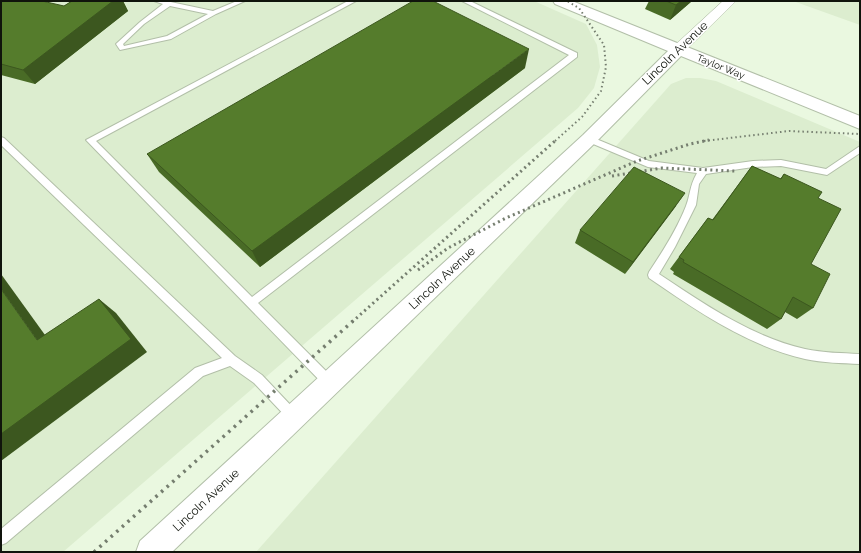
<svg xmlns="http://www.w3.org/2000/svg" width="861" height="553" viewBox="0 0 861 553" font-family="Raleway,sans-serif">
  <rect width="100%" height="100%" fill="#eaf8e0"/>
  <g fill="#dcedcf">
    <polygon points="1,1 534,1 586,24 597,45 600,67 594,88 578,108 63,552 1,552"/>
    <polygon points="793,1 860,1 860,25"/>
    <polygon points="686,78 700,78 716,81 860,142 860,552 256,552 671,84"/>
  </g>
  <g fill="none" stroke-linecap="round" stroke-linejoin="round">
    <g stroke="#b2bfa8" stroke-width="2">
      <g id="lane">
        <path d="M154,1H166L213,11L237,1H245L216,14L171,39L120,50L116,44L117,43L140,22L163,4ZM170,6L208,14L167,36L124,46L123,44L144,24Z"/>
        <polygon points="348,1 356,1 96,141 252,297 569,55 462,1 470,1 577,53 577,57 258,303 334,379 336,383 334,387 330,388 326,387 86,140"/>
        <path d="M589,136L649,161L703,168L753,161L781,160L826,169L860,146V153L827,175L781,166L753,167L706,174L699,184L696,205L675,247L659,274C704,304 752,337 805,349C823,353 842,353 860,354V364C842,363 823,363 805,359C748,346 697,311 649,278L648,275L649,272C663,251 677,229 686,206C691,193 689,187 697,173L648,167L586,141V137Z"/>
        <polygon points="1,137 4,138 235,356 262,375 298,413 300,417 298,421 294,423 290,421 254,383 230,366 203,376 6,543 1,545 1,529 195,368 222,358 1,145"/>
      </g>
    </g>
    <g stroke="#b2bfa8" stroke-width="1">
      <polygon id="street" points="723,1 736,1 684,52 674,52 672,49 674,46"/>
    </g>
    <g stroke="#b2bfa8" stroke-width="2">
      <polygon id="secondary" points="553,1 572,1 860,116 860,129 681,56 595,143 172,552 136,552 140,541 583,135 668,51 555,4"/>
    </g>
    <use href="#lane" fill="#fff" fill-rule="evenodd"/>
    <use href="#street" fill="#fff" fill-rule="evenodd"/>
    <use href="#secondary" fill="#fff" fill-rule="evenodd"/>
    <g stroke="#757e6f" stroke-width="2" stroke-dasharray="1.5 3" stroke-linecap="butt">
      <polyline points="555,141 582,117 601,91 606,67 604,45 579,8 567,1"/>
      <polyline points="704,141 789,131 860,134"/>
    </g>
    <g stroke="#757e6f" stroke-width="3" stroke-dasharray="2 3.5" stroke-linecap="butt">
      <polyline points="612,176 662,168 735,171"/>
      <polyline points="418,270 448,248 506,218 637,161 690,144 709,140"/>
      <polyline points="352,322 556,140"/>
    </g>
    <polyline stroke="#757e6f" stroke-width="3.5" stroke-dasharray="2.5 5" stroke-linecap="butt" points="94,552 353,321"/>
  </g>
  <g fill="#496b26">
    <polygon points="1,1 64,6 72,1 123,1 128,11 35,84 1,75"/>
    <polygon points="649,1 692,1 670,20 645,9"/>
    <polygon points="525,68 260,267 159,172 147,154"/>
    <polygon points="752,166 780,179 784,174 818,198 811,264 813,308 797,319 785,312 781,319 767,329 673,274 674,272 670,269 708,218 712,220"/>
    <polygon points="676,206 625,274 575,243 580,230"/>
  </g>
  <g fill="#3c571f">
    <polygon points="113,1 123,1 128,11 35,84 23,70"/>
    <polygon points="681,1 692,1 670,20 676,5"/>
    <polygon points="529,49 525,68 260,267 252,251"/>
    <polygon points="685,193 676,206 625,274 633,262"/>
    <polygon points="1,274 58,353 37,340 1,289"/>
    <polygon points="99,299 116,313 147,352 1,461 1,434"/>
  </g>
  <g fill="#557c2c" stroke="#3c571f">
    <polygon points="1,1 42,1 64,6 72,1 113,1 23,70 1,64"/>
    <polygon points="413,1 433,1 529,49 252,251 147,154"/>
    <polygon points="666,1 681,1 676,5"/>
    <polygon points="752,166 781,179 784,174 822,192 818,198 841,209 811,264 830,274 813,308 793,297 781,319 683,262 684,260 679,257 708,218 713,220"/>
    <polygon points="634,167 685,193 633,262 580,230"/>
    <polygon points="1,289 37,340 99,299 131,339 1,434"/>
  </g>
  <g text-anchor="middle" stroke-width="3" stroke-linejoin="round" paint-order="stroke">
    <g font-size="10" fill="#10140c" stroke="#fff">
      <text transform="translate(721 66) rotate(22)" y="4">Taylor Way</text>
    </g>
    <g font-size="12" fill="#10140c" stroke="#fff">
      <text transform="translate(675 53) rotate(-44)" y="4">Lincoln Avenue</text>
      <text transform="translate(442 278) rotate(-43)" y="4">Lincoln Avenue</text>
      <text transform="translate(206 500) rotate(-43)" y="4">Lincoln Avenue</text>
    </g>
  </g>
  <rect width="861" height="553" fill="none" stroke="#10140c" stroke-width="4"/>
</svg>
